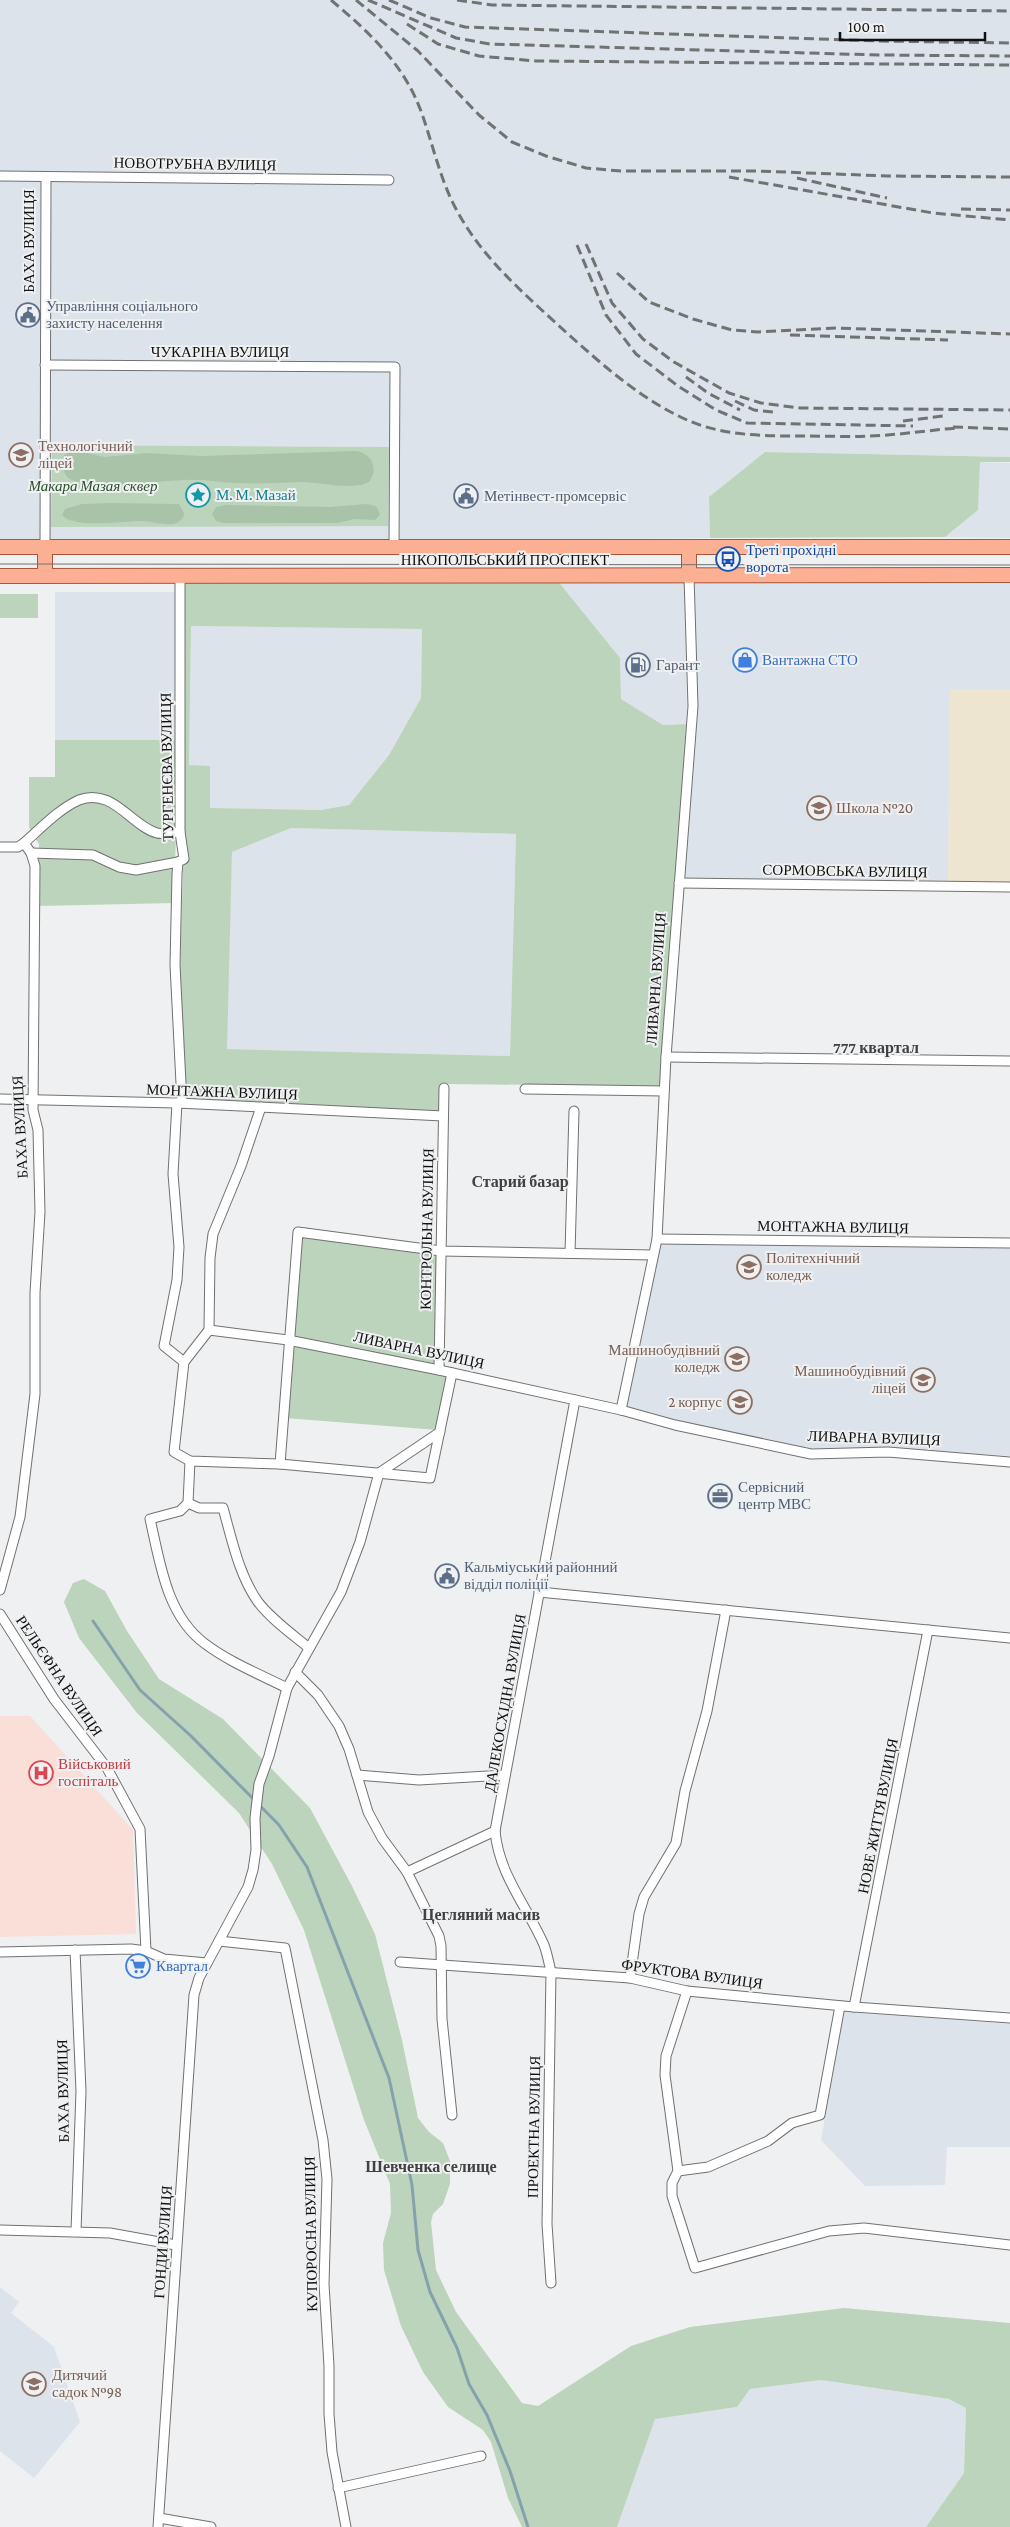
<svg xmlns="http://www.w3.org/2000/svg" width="1010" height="2527" viewBox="0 0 1010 2527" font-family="'Crimson Pro',serif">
  <rect width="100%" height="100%" fill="#eff0f1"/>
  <polygon fill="#eee5d0" points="950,689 1010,689 1010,882 948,881"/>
  <g fill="#dde3ea" fill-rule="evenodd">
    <path d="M0,0H1010V457L765,452L709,497L710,538L0,544ZM52,445L388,447V526Z"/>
    <polygon points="980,462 1010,463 1010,538 945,537 978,510"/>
    <polygon points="557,580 685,580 687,724 663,725 621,699 620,658"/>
    <polygon points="693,580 1010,580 1010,689 950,689 948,881 684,878 697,706"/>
    <polygon points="55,592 175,592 176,740 55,740"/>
    <polygon points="191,626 422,629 421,698 389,755 349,805 321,810 209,808 210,766 189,766"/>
    <polygon points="291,828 516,834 510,1056 226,1049 232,852"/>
    <polygon points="660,1243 1010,1247 1010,1456 888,1448 812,1450 676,1421 626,1407"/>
    <polygon points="844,2012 1010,2024 1010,2147 947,2147 945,2185 865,2186 821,2140"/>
    <polygon points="0,2287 19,2302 11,2313 54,2347 80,2422 34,2478 0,2451"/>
    <polygon points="821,2380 949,2399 966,2408 964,2473 926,2527 617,2527 654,2419 737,2407 750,2389"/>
  </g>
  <polygon fill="#f9dfd8" points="0,1716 30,1716 133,1830 136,1934 0,1937"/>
  <g fill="#bcd4bb" fill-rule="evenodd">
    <polygon points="52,445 389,447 388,526 51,527"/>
    <polygon points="765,452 1010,457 1010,462 980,462 978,510 945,537 710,538 709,497"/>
    <path d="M184,580H557L620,658L621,699L663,725L687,724L660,1086L441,1084L439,1112L186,1099L180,967L184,839ZM191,626L422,629L421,698L389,755L349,805L321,810L210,808V766L189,765ZM291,828L516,834L510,1056L227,1049L232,852Z"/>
    <rect x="0" y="594" width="38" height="24"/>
    <polygon points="55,740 176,740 176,831 174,903 39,906 39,844 29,827 29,777 55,777"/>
    <polygon points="300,1234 439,1253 437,1367 290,1338"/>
    <polygon points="290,1342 450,1375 438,1430 285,1418"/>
    <polygon points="84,1579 105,1591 127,1631 159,1679 223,1719 310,1808 352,1886 375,1934 402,2040 418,2118 429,2132 443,2143 450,2161 450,2184 443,2204 433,2214 431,2222 436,2270 456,2312 522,2403 538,2406 631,2346 690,2327 844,2308 1010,2323 1010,2527 926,2527 964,2473 966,2408 949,2399 821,2380 750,2389 737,2407 655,2419 617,2527 522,2527 508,2498 491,2442 483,2430 448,2407 423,2372 401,2326 384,2270 383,2243 391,2213 390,2184 364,2120 304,1930 272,1864 239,1813 137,1713 79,1638 64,1602 73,1583"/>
  </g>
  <g fill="#a9c3a8">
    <path d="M73,450L105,457L147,453L201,456L356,451C372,453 379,469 369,482C350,491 322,482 301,482C280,483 258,484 237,483C220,483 204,479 187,480C162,480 92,491 70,479C62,474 62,463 64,455Z"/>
    <path d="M111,503L179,504L184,513L183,518C180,521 178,523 174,524C163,525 153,522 142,521C125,521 73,529 62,515L65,509L82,504Z"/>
    <polygon points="366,504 376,506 380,514 378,517 375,520 354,519 337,523 224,523 216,521 212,514 216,507 226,505 330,507"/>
  </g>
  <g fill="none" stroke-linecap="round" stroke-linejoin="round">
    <polyline stroke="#85a2ac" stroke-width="3" points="93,1621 140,1690 191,1736 279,1825 307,1867 389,2078 412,2185 418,2250 430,2292 457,2348 469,2384 487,2415 510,2471 528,2527"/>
    <g stroke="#717172" stroke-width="11">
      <g id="minor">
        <polyline points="0,176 389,180"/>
        <polyline points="45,365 395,367 394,547"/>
        <polyline points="45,547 46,177"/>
        <polyline points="180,576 180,832 184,859 178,862 177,874 175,965 182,1103"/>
        <polyline points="0,847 18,847 24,843"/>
        <polyline points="31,853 93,855 119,867 136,870 178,862"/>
        <polyline points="679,883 1010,887"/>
        <polyline points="666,1057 1010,1061"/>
        <polyline points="525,1089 664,1091"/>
        <polyline points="0,1099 177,1103 443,1116"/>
        <polyline points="177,1103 173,1174 179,1247 177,1280 164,1346 184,1362"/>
        <polyline points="261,1107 241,1166 213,1234 210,1258 209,1330 184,1362 174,1452 190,1461 280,1464 430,1478 452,1373"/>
        <polyline points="657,1239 1010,1243"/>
        <polyline points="570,1253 574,1111"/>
        <polyline points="209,1330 288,1340 439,1370 621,1410 675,1425 811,1454 888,1452 1010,1462"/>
        <polyline points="439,1370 444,1088"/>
        <polyline points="621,1410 657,1239 666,1057 693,706 689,576"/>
        <path d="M190,1461L188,1503L180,1511L150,1519C160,1562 166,1614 204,1643C229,1662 259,1674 287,1688"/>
        <polyline points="280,1464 298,1232 441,1251 653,1255"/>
        <polyline points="379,1473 440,1432"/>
        <path d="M188,1503L199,1508H223C232,1540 239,1575 258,1602C272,1620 292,1634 309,1648"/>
        <path d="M0,1590L20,1517L35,1394V1293L40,1212L38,1130L33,1110L35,866L31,853L24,843C41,828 59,809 79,800C113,787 131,826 157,833C163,835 173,832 180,832"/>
        <polyline points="539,1592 1010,1638"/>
        <polyline points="0,1614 54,1699 107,1768 140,1829 146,1951"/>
        <polyline points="295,1672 318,1695 339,1726 349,1749 368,1812 382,1838 407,1872 439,1936 441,1946 442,2019 452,2115"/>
        <polyline points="357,1775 419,1780 505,1775"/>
        <polyline points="407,1872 495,1831"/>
        <polyline points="219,1941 285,1948 323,2140 327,2179 324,2284 329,2366 329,2414 332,2452 346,2527"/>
        <polyline points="75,1950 81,2091 76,2231"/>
        <polyline points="0,1952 131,1949 146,1951 164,1959 207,1963"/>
        <polyline points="400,1962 630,1978 687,1991 854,2007 1010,2018"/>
        <polyline points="630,1978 639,1914 644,1897 676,1843 685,1791 707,1711 726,1610"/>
        <polyline points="687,1991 666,2056 665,2075 678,2171 672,2183 672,2196 695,2268 829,2231 864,2228 1010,2245"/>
        <polyline points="854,2007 928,1630"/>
        <polyline points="678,2171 708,2167 768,2141 792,2123 820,2115 840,2006"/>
        <polyline points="0,2230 110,2233 176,2245"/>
        <path d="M551,2283L547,2224L551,1972C549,1963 547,1953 544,1945C527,1906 499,1875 495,1831L575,1400"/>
        <polyline points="338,2488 481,2456"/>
        <polyline points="159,2518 211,2527"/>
        <polyline points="158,2527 194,1995 199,1978 248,1887 253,1870 256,1850 255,1818 259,1784 269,1756 287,1688 341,1592 360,1542 379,1473"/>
      </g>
    </g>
    <g stroke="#a75638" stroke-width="16">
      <g id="primary">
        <polyline points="0,547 1010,547"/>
        <polyline points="689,547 689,576"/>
        <polyline points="0,576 1010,575"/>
        <polyline points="45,576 45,547"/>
      </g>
    </g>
    <use href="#minor" stroke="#fff" stroke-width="9"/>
    <use href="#primary" stroke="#fbb094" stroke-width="14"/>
    <polyline stroke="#717272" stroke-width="1" points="0,564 1010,565"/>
    <g stroke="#717272" stroke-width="3" stroke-dasharray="10 5" stroke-linecap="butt">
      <path d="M331,0C369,32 405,65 422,114C433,145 440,179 456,209C481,256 519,289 558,325C597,360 638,398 687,420C723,436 764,436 803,436C825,436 848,437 870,436C900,435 929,430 958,428"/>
      <polyline points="356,0 418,51 479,115 512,142 546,156 586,168 621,171 757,171 887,176 1010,177"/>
      <polyline points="368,0 456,38 490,44 879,55 1010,56"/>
      <polyline points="389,0 431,18 465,27 880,41 1010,43"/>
      <polyline points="457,0 492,5 1010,11"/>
      <polyline points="407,24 438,44 479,56 536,61 1010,65"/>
      <polyline points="729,177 933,213 1010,220"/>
      <polyline points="797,178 887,198"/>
      <polyline points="961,209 1010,210"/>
      <polyline points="586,244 612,303 643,339 674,362 729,393 761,403 800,408 1010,410"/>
      <polyline points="577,245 606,315 636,354 678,386 716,410 747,423 913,426"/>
      <polyline points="617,273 649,302 693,319 732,330 758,332 837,328 1010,334"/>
      <polyline points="790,335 948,340"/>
      <polyline points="686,377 708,393 740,410"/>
      <polyline points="735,401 754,410 773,412"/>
      <polyline points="903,421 943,416"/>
      <polyline points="953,427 1010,429"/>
    </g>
  </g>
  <defs>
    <g id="civic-ring" transform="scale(1.25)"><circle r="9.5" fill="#eff0f1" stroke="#5c6f8a" stroke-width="1.5"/><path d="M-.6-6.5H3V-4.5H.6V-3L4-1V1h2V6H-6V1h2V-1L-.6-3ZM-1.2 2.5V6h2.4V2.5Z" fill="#5c6f8a"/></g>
    <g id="school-ring" transform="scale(1.25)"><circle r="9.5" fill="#eff0f1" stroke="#8d6e63" stroke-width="1.5"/><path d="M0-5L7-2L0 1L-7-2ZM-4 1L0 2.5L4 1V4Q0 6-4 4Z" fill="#8d6e63"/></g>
    <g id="sight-ring" transform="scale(1.25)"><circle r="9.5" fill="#eff0f1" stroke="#0f9aa8" stroke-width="1.5"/><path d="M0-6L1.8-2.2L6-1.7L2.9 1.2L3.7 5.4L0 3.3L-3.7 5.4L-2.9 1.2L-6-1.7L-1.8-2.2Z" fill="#0f9aa8"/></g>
    <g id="bus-ring" transform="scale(1.25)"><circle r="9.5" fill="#eff0f1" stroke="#1a4fb4" stroke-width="1.5"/><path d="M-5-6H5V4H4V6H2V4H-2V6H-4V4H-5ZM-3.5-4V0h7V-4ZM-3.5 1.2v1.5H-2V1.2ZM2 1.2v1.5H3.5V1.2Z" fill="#1a4fb4"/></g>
    <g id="shop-ring" transform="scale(1.25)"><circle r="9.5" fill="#eff0f1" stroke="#3f7fe0" stroke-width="1.5"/><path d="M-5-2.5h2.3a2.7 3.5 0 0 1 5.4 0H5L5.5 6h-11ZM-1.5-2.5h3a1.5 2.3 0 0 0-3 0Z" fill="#3f7fe0"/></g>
    <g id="fuel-ring" transform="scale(1.25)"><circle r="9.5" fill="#eff0f1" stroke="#5c6f8a" stroke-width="1.5"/><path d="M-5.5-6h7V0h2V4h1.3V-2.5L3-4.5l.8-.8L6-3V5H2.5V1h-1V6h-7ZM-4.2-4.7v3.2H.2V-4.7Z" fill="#5c6f8a"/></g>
    <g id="university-ring" transform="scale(1.25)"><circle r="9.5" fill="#eff0f1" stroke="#8d6e63" stroke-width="1.5"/><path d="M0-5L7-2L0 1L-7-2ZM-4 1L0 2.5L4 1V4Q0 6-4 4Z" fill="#8d6e63"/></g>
    <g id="office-ring" transform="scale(1.25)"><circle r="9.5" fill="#eff0f1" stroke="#5c6f8a" stroke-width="1.5"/><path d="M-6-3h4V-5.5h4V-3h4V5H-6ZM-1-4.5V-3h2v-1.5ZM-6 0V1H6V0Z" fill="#5c6f8a"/></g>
    <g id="hospital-ring" transform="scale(1.25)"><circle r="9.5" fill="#eff0f1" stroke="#e0444e" stroke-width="1.5"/><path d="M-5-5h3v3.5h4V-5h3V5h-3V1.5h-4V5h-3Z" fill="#e0444e"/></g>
    <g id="supermarket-ring" transform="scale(1.25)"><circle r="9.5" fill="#eff0f1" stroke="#3f7fe0" stroke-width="1.5"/><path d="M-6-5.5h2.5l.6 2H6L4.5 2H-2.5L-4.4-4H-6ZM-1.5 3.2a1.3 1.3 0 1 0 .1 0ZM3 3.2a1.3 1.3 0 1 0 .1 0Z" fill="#3f7fe0"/></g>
  </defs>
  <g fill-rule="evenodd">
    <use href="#civic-ring" x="28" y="315"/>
    <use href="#school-ring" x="21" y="455"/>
    <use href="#sight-ring" x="198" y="495"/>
    <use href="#civic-ring" x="466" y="496"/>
    <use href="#bus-ring" x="728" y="559"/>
    <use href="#shop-ring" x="745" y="660"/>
    <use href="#fuel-ring" x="638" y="665"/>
    <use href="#school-ring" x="819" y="808"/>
    <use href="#university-ring" x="749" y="1267"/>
    <use href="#university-ring" x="737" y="1359"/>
    <use href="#university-ring" x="923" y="1380"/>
    <use href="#university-ring" x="740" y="1402"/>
    <use href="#office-ring" x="720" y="1496"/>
    <use href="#civic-ring" x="447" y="1576"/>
    <use href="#hospital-ring" x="41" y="1773"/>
    <use href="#supermarket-ring" x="138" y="1966"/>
    <use href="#school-ring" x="34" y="2384"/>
  </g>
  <g text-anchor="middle" stroke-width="4" stroke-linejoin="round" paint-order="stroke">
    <g font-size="15" fill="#111" stroke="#eff0f1">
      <text transform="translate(195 164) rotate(1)" y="5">НОВОТРУБНА ВУЛИЦЯ</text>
      <text transform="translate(29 241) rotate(-90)" y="5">БАХА ВУЛИЦЯ</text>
      <text x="220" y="357">ЧУКАРІНА ВУЛИЦЯ</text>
      <text x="505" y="565">НІКОПОЛЬСЬКИЙ ПРОСПЕКТ</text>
      <text transform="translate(167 767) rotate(-91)" y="5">ТУРГЕНЄВА ВУЛИЦЯ</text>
      <text transform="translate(845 871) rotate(1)" y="5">СОРМОВСЬКА ВУЛИЦЯ</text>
      <text transform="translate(656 979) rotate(-86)" y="5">ЛИВАРНА ВУЛИЦЯ</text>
      <text transform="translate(222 1092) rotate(2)" y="5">МОНТАЖНА ВУЛИЦЯ</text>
      <text transform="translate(20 1127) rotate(-93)" y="5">БАХА ВУЛИЦЯ</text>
      <text transform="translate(833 1227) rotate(1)" y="5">МОНТАЖНА ВУЛИЦЯ</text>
      <text transform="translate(427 1229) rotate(-89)" y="5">КОНТРОЛЬНА ВУЛИЦЯ</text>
      <text transform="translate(419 1350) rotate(12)" y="5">ЛИВАРНА ВУЛИЦЯ</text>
      <text transform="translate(874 1438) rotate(2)" y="5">ЛИВАРНА ВУЛИЦЯ</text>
      <text transform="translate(59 1676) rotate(56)" y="5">РЕЛЬЄФНА ВУЛИЦЯ</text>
      <text transform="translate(505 1703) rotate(-80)" y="5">ДАЛЕКОСХІДНА ВУЛИЦЯ</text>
      <text transform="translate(878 1816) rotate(-79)" y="5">НОВЕ ЖИТТЯ ВУЛИЦЯ</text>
      <text transform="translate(692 1974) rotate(8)" y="5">ФРУКТОВА ВУЛИЦЯ</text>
      <text transform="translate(63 2091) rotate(-91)" y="5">БАХА ВУЛИЦЯ</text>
      <text transform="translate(534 2127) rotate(-89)" y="5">ПРОЕКТНА ВУЛИЦЯ</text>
      <text transform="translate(311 2234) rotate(-91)" y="5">КУПОРОСНА ВУЛИЦЯ</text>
      <text transform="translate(163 2242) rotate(-86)" y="5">ГОНДИ ВУЛИЦЯ</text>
    </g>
    <g font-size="15" fill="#4e5e75" stroke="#eff0f1" text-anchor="start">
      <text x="46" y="311">Управління соціального<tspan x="46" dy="17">захисту населення</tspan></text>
      <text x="484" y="501">Метінвест-промсервіс</text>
      <text x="656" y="670">Гарант</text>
      <text x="738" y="1492">Сервісний<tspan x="738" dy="17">центр МВС</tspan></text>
      <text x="464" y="1572">Кальміуський районний<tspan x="464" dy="17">відділ поліції</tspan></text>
    </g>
    <g font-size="15" fill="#785e54" stroke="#eff0f1" text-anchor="start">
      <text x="38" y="451">Технологічний<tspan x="38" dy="17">ліцей</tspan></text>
      <text x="836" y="813">Школа №20</text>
      <text x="766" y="1263">Політехнічний<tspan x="766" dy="17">коледж</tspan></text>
      <text x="720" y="1355" text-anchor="end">Машинобудівний<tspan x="720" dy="17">коледж</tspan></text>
      <text x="906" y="1376" text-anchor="end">Машинобудівний<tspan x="906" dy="17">ліцей</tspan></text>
      <text x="722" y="1407" text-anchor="end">2 корпус</text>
      <text x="52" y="2380">Дитячий<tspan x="52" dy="17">садок №98</tspan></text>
    </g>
    <g font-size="15" font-style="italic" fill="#29502a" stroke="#eff0f1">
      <text x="93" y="491">Макара Мазая сквер</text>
    </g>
    <g font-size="15" fill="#0d838f" stroke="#eff0f1" text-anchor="start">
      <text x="216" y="500">М. М. Мазай</text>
    </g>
    <g font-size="15" fill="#164399" stroke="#eff0f1" text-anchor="start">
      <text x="746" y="555">Треті прохідні<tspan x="746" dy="17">ворота</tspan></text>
    </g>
    <g font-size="15" fill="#366cbe" stroke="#eff0f1" text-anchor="start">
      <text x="762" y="665">Вантажна СТО</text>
      <text x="156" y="1971">Квартал</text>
    </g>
    <g font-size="15" fill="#be3a42" stroke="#eff0f1" text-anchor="start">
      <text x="58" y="1769">Військовий<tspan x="58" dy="17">госпіталь</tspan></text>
    </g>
    <g font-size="16" font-weight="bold" fill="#404141" stroke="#eff0f1">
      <text x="876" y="1053">777 квартал</text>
      <text x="520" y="1187">Старий базар</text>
      <text x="481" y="1920">Цегляний масив</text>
      <text x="431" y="2172">Шевченка селище</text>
    </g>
  </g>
  <path d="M840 32v8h145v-8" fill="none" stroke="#111111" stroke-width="2.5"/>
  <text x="848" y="32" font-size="15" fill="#111111" stroke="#eff0f1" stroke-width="4" paint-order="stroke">100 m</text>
</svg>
